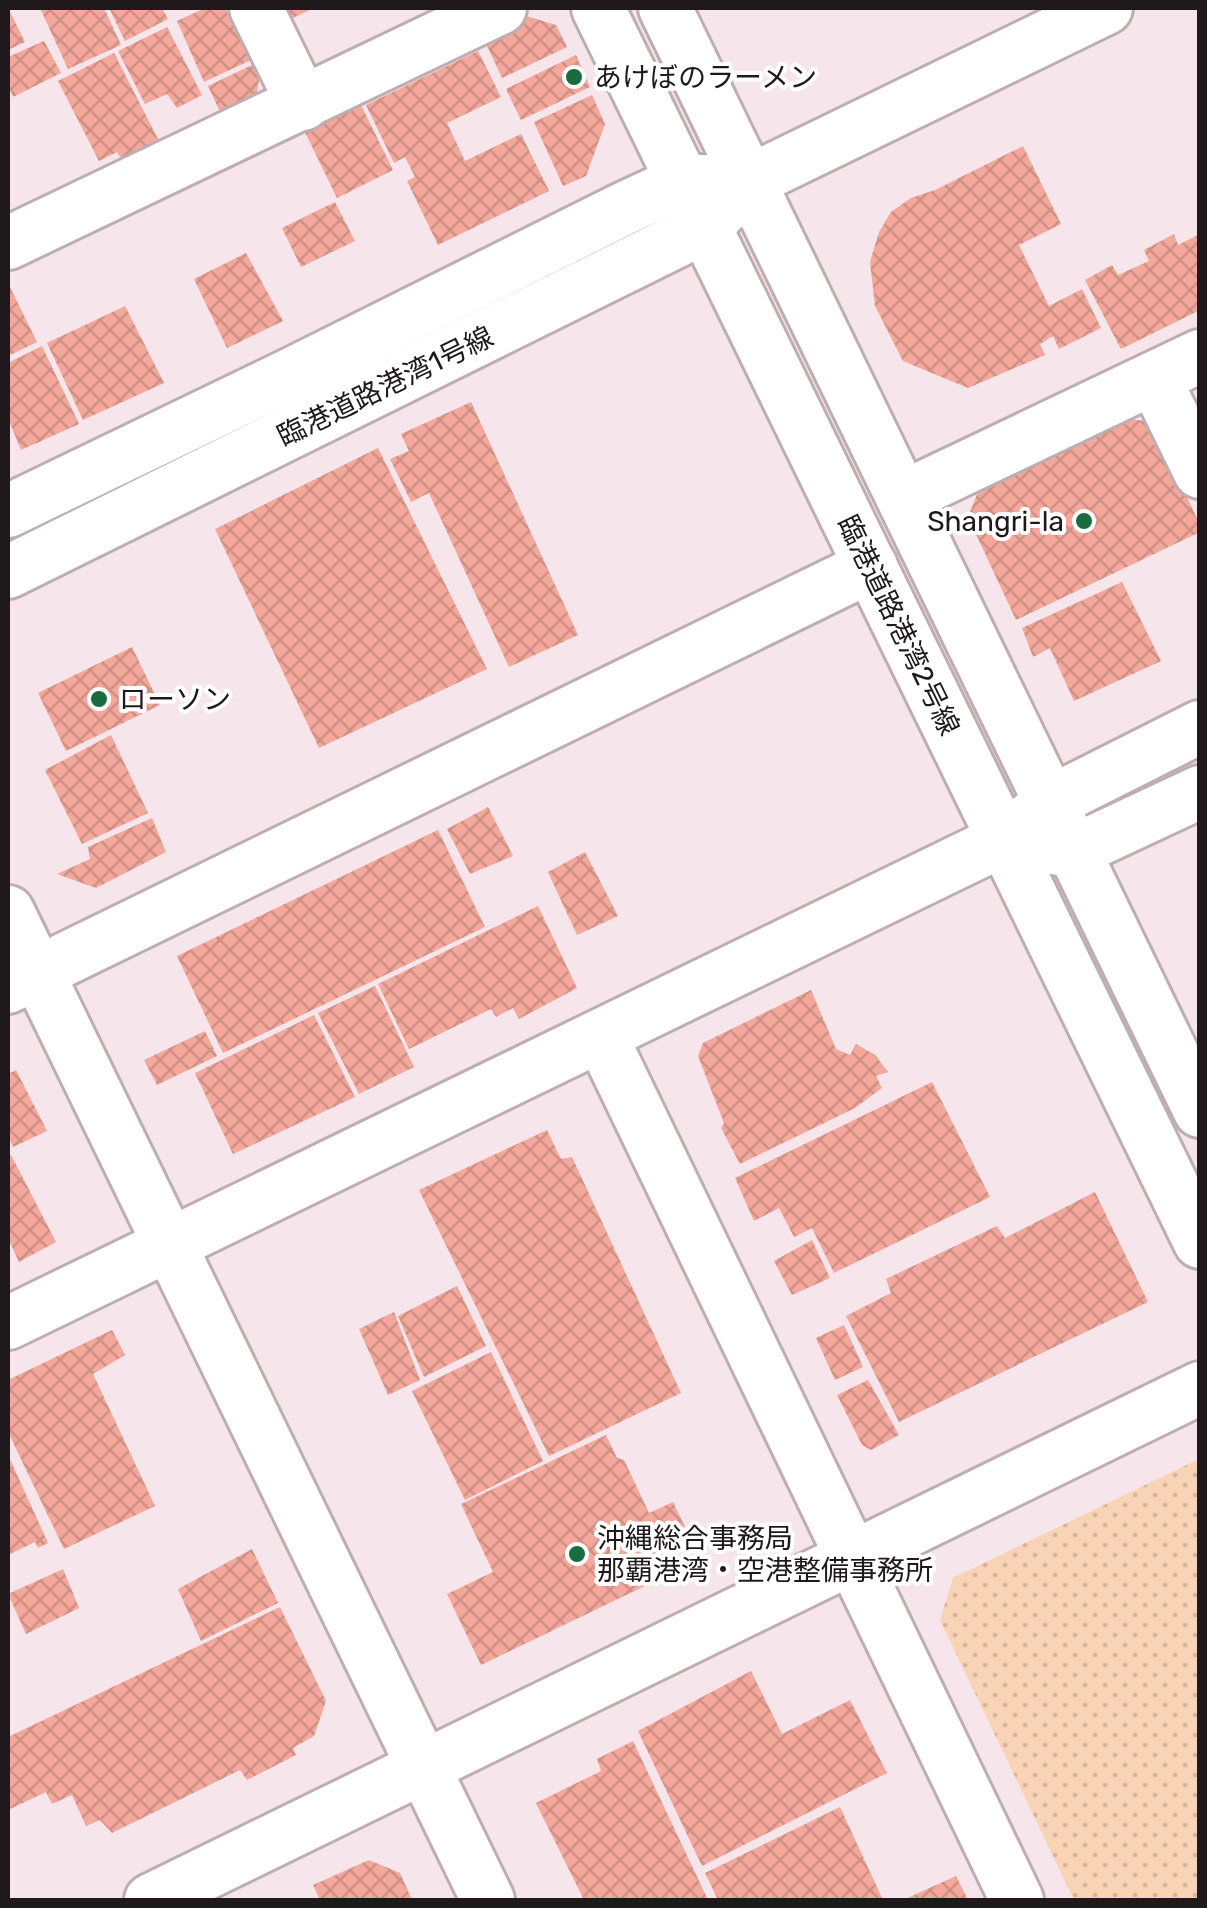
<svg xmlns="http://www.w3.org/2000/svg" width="1207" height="1908" viewBox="0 0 1207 1908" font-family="Rubik,'Noto Sans JP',sans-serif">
  <defs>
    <pattern id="park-dots" width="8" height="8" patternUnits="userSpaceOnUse" patternTransform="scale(2.5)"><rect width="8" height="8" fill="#f8d3b5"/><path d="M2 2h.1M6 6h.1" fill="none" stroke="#d4b59b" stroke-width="1.8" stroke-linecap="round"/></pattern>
    <pattern id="building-cross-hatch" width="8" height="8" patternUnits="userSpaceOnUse" patternTransform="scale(2.5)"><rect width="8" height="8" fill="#f4a89b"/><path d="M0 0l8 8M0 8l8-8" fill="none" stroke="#d19085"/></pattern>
  </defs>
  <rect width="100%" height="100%" fill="#f6e5ea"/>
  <polygon fill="url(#park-dots)" points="1199,1459 1199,1900 1074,1900 940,1620 953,1578"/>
  <g fill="url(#building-cross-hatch)">
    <polygon points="8,8 25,42 8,50"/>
    <polygon points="40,8 104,8 121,45 68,69"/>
    <polygon points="109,8 162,8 168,19 125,41"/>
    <polygon points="205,8 225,8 251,60 204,82 177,21"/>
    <polygon points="286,8 314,8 291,19"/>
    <polygon points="523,15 556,25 567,47 502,78 482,35"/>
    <polygon points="167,27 202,95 177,108 167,94 145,104 118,51"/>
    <polygon points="44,41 61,73 13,97 8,85 8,57"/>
    <polygon points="478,51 501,97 447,123 465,161 521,134 549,191 438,245 407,181 415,177 405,157 394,163 366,105"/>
    <polygon points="114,53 159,141 122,160 117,152 99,161 58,81"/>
    <polygon points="576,55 590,87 521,120 506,89"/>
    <polygon points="252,65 259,80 256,97 221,114 208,86"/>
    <polygon points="592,95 605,124 586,176 563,186 534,122"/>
    <polygon points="357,97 393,170 337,198 301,124"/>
    <polygon points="1023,146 1061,224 1019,245 1049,306 1082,289 1101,328 1059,349 1053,336 1040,344 1045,355 968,388 903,361 875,306 870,262 879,232 891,212 911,198 935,190"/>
    <polygon points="335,202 355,241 301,267 282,228"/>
    <polygon points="1174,234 1178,245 1200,234 1200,310 1121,349 1085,280 1112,265 1118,275 1149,261 1144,250"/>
    <polygon points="246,253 283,321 227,348 194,279"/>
    <polygon points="8,283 37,342 8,356"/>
    <polygon points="125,306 164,383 83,420 47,343"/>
    <polygon points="42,346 79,424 21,450 8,418 8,363"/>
    <polygon points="471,402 578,635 509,667 429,493 411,502 390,459 409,451 401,434"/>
    <polygon points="1123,418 1152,422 1200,525 1200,532 1016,620 968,517 978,492"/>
    <polygon points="378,448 487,669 319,748 215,529"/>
    <polygon points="1122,582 1161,661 1074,701 1050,648 1033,657 1022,628"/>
    <polygon points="132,647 160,705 66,751 38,693"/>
    <polygon points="111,735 148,813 82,844 45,770"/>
    <polygon points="488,807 513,856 470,874 447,829"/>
    <polygon points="152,818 166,852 96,888 57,874 90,859 88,847"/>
    <polygon points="438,830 485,927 223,1053 177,956"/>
    <polygon points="585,852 618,916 577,935 548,872"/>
    <polygon points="538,906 577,988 519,1019 513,1008 496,1017 491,1009 409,1049 378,984"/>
    <polygon points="375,986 414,1067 359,1094 318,1013"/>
    <polygon points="811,990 836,1049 850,1055 856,1044 875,1055 888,1072 876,1076 882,1088 855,1108 740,1164 721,1128 724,1123 698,1056 703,1043"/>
    <polygon points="314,1015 355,1097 233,1154 195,1073"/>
    <polygon points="205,1031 217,1056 157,1085 144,1060"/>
    <polygon points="16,1070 47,1131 13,1147 8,1136 8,1074"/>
    <polygon points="932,1082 990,1197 834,1273 812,1228 794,1237 779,1208 754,1221 735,1178"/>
    <polygon points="547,1130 561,1159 572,1157 681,1393 549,1456 419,1190"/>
    <polygon points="11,1155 56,1242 19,1262 8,1238 8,1157"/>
    <polygon points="1095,1192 1148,1302 899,1422 846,1316 891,1293 886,1279 997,1226 1005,1238"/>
    <polygon points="812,1240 830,1278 792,1295 774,1261"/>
    <polygon points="457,1286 486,1346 424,1377 398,1316"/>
    <polygon points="394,1312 420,1380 388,1395 359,1329"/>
    <polygon points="844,1325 863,1367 835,1380 816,1338"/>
    <polygon points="112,1330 125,1355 93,1374 155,1506 64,1549 8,1432 8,1380"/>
    <polygon points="491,1352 543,1461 465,1500 412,1391"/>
    <polygon points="868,1380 899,1435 871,1450 862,1445 837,1395"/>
    <polygon points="606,1435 617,1458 624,1460 649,1513 673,1502 685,1527 663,1538 678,1570 481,1665 447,1594 493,1572 461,1504"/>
    <polygon points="8,1455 48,1543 38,1548 35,1542 8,1555"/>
    <polygon points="252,1549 278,1603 201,1641 178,1589"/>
    <polygon points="63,1569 79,1608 26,1634 8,1594"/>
    <polygon points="280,1607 326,1701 314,1736 293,1748 296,1755 247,1780 240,1770 112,1833 100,1820 86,1826 72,1795 52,1804 46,1792 8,1810 8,1737"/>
    <polygon points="751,1671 782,1734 850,1700 887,1773 702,1866 638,1731"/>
    <polygon points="633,1741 708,1900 584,1900 536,1803 601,1771 597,1759"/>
    <polygon points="840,1807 883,1900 718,1900 705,1873"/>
    <polygon points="369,1860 400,1873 412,1900 320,1900 313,1885"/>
    <polygon points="956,1876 968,1900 903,1900"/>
  </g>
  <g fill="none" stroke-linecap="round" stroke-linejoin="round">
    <g stroke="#beaeb2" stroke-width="58">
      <g id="minor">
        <polyline points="256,8 303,104"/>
        <polyline points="598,8 1200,1242"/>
        <polyline points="665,8 1200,1111"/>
        <polyline points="8,243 500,8"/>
        <polyline points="1154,378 1200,472"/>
        <polyline points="904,497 1200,356"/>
        <polyline points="8,511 290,375 623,209 683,181 719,181"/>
        <polyline points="8,572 705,227 750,181 1106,8"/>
        <polyline points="1039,846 1074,851 1200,792"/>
        <polyline points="8,912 488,1900"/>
        <polyline points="8,987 871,566"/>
        <polyline points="601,1036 1017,1900"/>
        <polyline points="8,1323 1003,840 1051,802 1200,727"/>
        <polyline points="151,1900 1200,1388"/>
      </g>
    </g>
    <use href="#minor" stroke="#fff" stroke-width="52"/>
  </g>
  <g fill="#186c3d" stroke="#fff" stroke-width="4">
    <circle cx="574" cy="77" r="10"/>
    <circle cx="1084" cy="521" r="10"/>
    <circle cx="99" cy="699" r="10"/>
    <circle cx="577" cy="1554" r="10"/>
  </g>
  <g text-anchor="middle" stroke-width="8" stroke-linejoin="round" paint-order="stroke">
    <g font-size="28" fill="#1f191b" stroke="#fff" text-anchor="start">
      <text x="594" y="87">あけぼのラーメン</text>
      <text x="1064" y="531" text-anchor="end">Shangri-la</text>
      <text x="119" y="709">ローソン</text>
      <text x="597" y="1548">沖縄総合事務局<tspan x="597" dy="32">那覇港湾・空港整備事務所</tspan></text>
    </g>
    <g font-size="28" fill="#1f191b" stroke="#fff">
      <text transform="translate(385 386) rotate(-26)" y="10">臨港道路港湾1号線</text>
      <text transform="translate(899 625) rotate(64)" y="10">臨港道路港湾2号線</text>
    </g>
  </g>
  <rect width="1207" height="1908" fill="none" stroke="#1f191b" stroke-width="20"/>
</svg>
